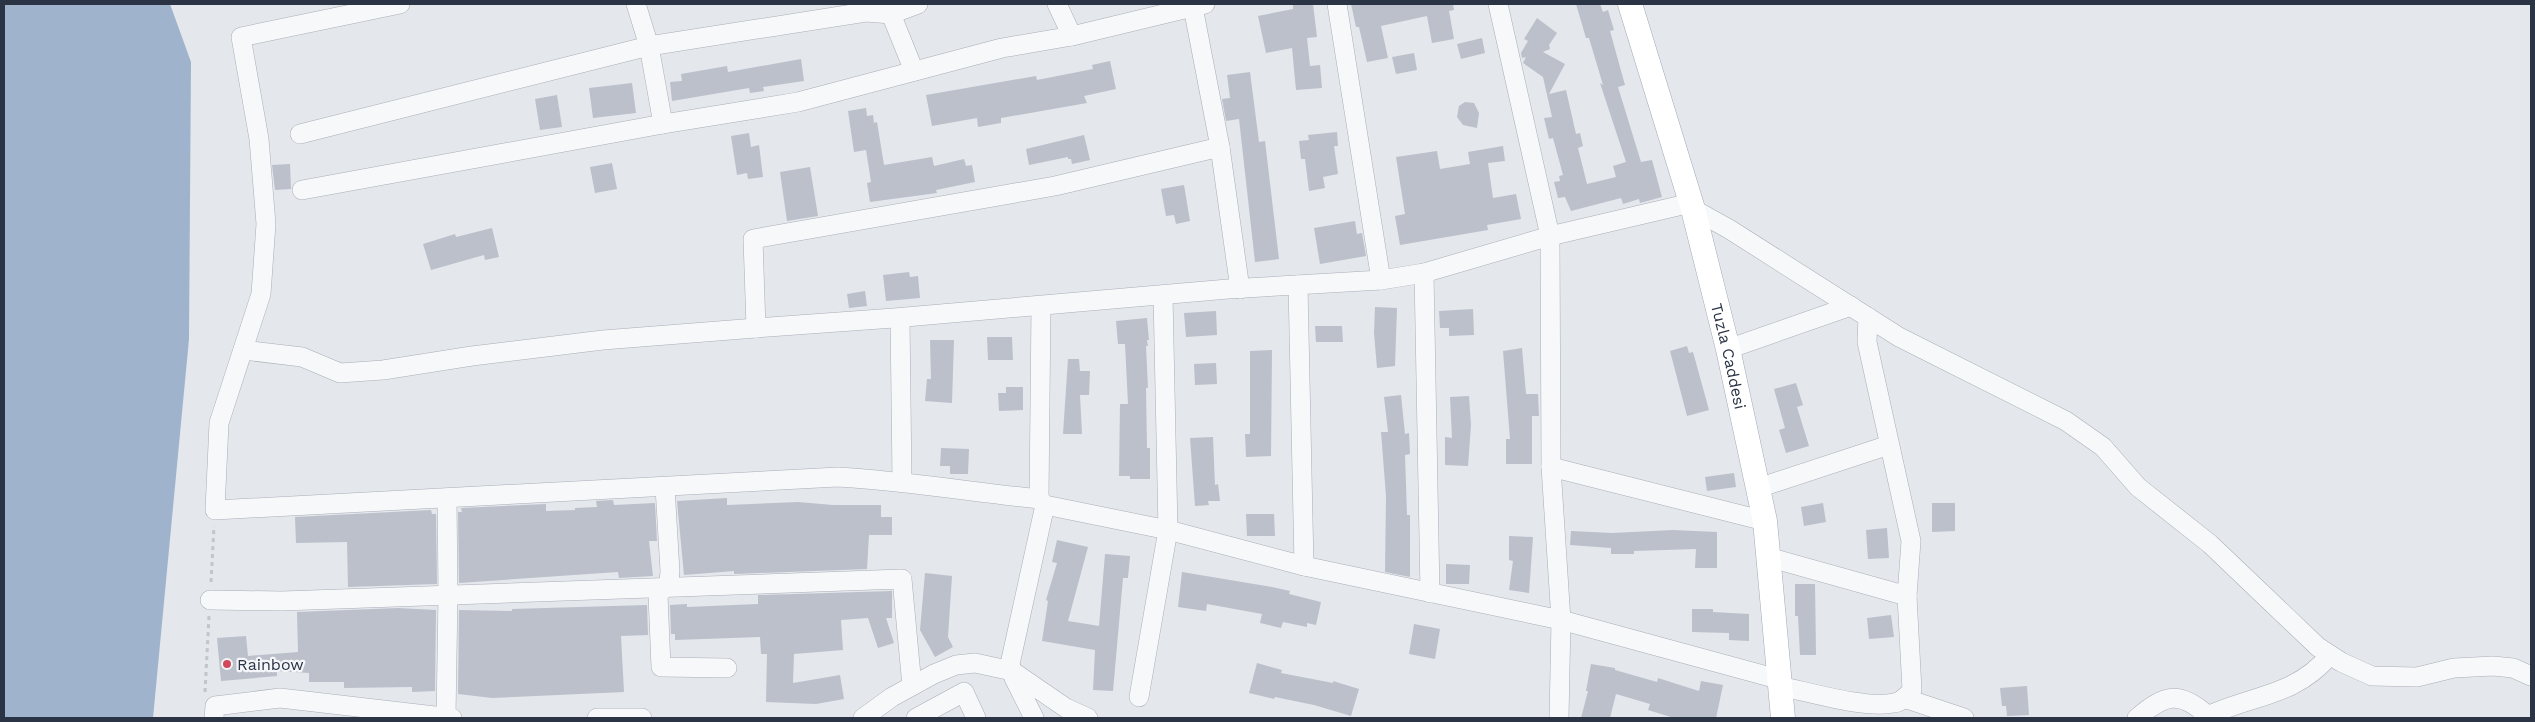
<svg xmlns="http://www.w3.org/2000/svg" width="2535" height="722" viewBox="0 0 2535 722" font-family="'Work Sans',sans-serif">
  <rect width="100%" height="100%" fill="#e4e7ec"/>
  <polygon fill="#9fb4cc" points="4,4 170,4 191,62 189,339 153,718 4,718"/>
  <g fill="#bbc0ca">
    <polygon points="1293,4 1313,4 1317,37 1307,38 1310,66 1320,65 1322,88 1296,90 1292,48 1266,53 1258,16 1293,9"/>
    <polygon points="1351,4 1453,4 1454,10 1449,11 1454,39 1432,43 1427,16 1381,26 1388,58 1367,62 1359,27 1356,27"/>
    <polygon points="1576,4 1600,4 1603,12 1608,10 1614,30 1610,31 1625,85 1618,87 1641,162 1652,160 1662,197 1640,203 1639,199 1623,204 1621,198 1571,211 1565,197 1558,198 1554,182 1560,181 1559,176 1563,175 1553,138 1549,139 1544,118 1552,117 1543,77 1523,63 1526,57 1522,58 1521,53 1528,41 1524,39 1537,18 1557,33 1549,45 1550,49 1543,52 1565,64 1549,94 1566,90 1576,134 1580,133 1583,146 1578,148 1587,184 1616,177 1613,166 1626,162 1600,83 1603,85 1589,38 1586,38"/>
    <polygon points="1482,38 1485,53 1461,59 1457,44"/>
    <polygon points="1414,53 1417,70 1396,74 1392,57"/>
    <polygon points="801,59 804,81 763,87 764,91 750,93 749,88 672,101 670,82 682,81 681,74 727,66 728,72"/>
    <polygon points="1110,61 1116,89 1084,96 1087,103 1001,118 1001,123 978,127 977,118 932,126 926,95 1036,76 1037,80 1093,69 1092,65"/>
    <polygon points="1250,72 1259,142 1265,141 1279,259 1255,262 1239,119 1226,121 1222,99 1230,98 1227,75"/>
    <polygon points="632,83 636,113 593,118 589,88"/>
    <polygon points="557,95 562,127 540,130 535,99"/>
    <polygon points="1465,102 1474,103 1479,113 1477,128 1463,125 1457,117 1459,106"/>
    <polygon points="866,108 867,116 873,115 874,123 877,122 884,165 932,157 934,166 964,159 966,166 972,165 975,182 936,190 937,193 870,202 867,183 871,182 866,150 854,152 848,111"/>
    <polygon points="1337,132 1338,146 1334,146 1338,174 1323,177 1325,188 1309,191 1305,159 1301,159 1299,141 1309,140 1308,135"/>
    <polygon points="749,133 751,147 759,145 763,177 748,179 747,173 737,175 731,136"/>
    <polygon points="1084,135 1090,160 1072,164 1071,159 1068,159 1068,157 1029,165 1026,149"/>
    <polygon points="1503,146 1505,161 1488,163 1493,198 1516,194 1521,219 1487,225 1488,230 1400,245 1395,216 1405,214 1396,157 1437,151 1440,169 1470,164 1468,152"/>
    <polygon points="612,163 617,189 595,193 590,167"/>
    <polygon points="290,164 291,189 275,190 272,165"/>
    <polygon points="810,167 818,216 787,221 780,172"/>
    <polygon points="1184,185 1190,221 1176,224 1174,215 1166,216 1161,189"/>
    <polygon points="1355,221 1357,234 1362,233 1366,256 1320,264 1314,228"/>
    <polygon points="492,228 499,257 485,260 484,255 431,270 423,244 455,234 456,237"/>
    <polygon points="909,272 910,277 918,276 920,298 886,301 883,275"/>
    <polygon points="865,291 867,306 849,308 847,294"/>
    <polygon points="1375,307 1397,308 1395,366 1377,368 1374,333"/>
    <polygon points="1473,309 1474,335 1449,336 1449,328 1440,328 1439,311"/>
    <polygon points="1216,311 1217,335 1186,337 1184,313"/>
    <polygon points="1147,318 1149,340 1147,340 1148,346 1146,346 1148,388 1146,388 1147,448 1150,448 1150,479 1130,479 1130,476 1119,476 1120,404 1128,404 1125,344 1118,344 1116,321"/>
    <polygon points="1315,326 1342,326 1343,342 1316,342"/>
    <polygon points="987,337 1012,337 1013,360 988,360"/>
    <polygon points="930,340 954,340 952,403 925,401 927,379 931,379"/>
    <polygon points="1687,346 1689,353 1693,352 1709,410 1687,416 1670,351"/>
    <polygon points="1522,348 1526,394 1538,394 1539,416 1532,416 1532,464 1506,464 1506,439 1510,439 1503,351"/>
    <polygon points="1272,350 1271,456 1246,457 1245,434 1250,434 1250,351"/>
    <polygon points="1068,359 1079,359 1080,371 1090,371 1089,395 1080,395 1082,434 1063,434"/>
    <polygon points="1216,363 1217,384 1195,385 1194,364"/>
    <polygon points="1796,383 1803,405 1797,407 1809,446 1786,453 1779,430 1785,428 1774,389"/>
    <polygon points="1006,387 1023,387 1023,410 999,411 998,393 1006,393"/>
    <polygon points="1401,395 1405,434 1409,433 1410,454 1405,455 1407,515 1410,515 1410,577 1385,572 1386,496 1381,432 1388,432 1384,397"/>
    <polygon points="1469,396 1471,425 1468,466 1445,465 1445,437 1452,438 1450,397"/>
    <polygon points="1213,437 1215,485 1218,484 1220,501 1208,501 1209,505 1195,506 1190,438"/>
    <polygon points="941,448 969,449 968,474 950,474 950,466 940,466"/>
    <polygon points="1734,473 1736,487 1707,491 1705,477"/>
    <polygon points="727,498 727,505 798,502 833,505 881,505 881,517 892,517 892,535 869,535 867,569 734,574 734,571 684,575 677,501"/>
    <polygon points="613,500 614,505 655,503 657,541 649,541 653,576 619,578 618,572 459,583 458,512 462,512 461,508 546,504 546,511 575,510 575,508 597,507 596,501"/>
    <polygon points="1823,503 1826,522 1804,526 1801,507"/>
    <polygon points="1932,503 1955,503 1955,531 1932,532"/>
    <polygon points="431,510 432,514 436,514 437,584 348,587 347,542 296,543 295,517"/>
    <polygon points="1246,514 1274,514 1275,536 1247,536"/>
    <polygon points="1887,528 1889,558 1868,559 1866,530"/>
    <polygon points="1673,530 1717,532 1717,568 1695,568 1696,549 1634,551 1634,554 1611,554 1611,548 1570,545 1571,531 1612,533"/>
    <polygon points="1509,536 1533,537 1529,593 1509,590 1513,561 1509,560"/>
    <polygon points="1057,540 1088,547 1068,621 1099,626 1105,554 1130,556 1128,578 1123,578 1113,691 1093,690 1095,650 1042,641 1048,601 1046,600 1057,563 1052,562"/>
    <polygon points="1446,564 1470,565 1469,584 1446,584"/>
    <polygon points="1182,572 1272,587 1290,591 1289,594 1321,602 1316,625 1307,623 1307,627 1283,622 1281,628 1260,623 1262,614 1207,604 1206,611 1178,607"/>
    <polygon points="925,573 952,576 948,637 953,647 935,657 920,630"/>
    <polygon points="1795,584 1815,584 1816,655 1800,655 1798,616 1795,616"/>
    <polygon points="892,591 892,618 886,618 894,643 878,648 868,618 841,620 843,650 794,654 793,683 840,675 844,699 816,704 766,702 767,654 761,654 760,637 675,640 675,634 671,634 670,605 687,604 687,607 758,604 758,595"/>
    <polygon points="647,605 648,635 621,636 624,692 492,698 458,694 459,610 512,611 512,609"/>
    <polygon points="398,608 436,610 435,691 412,692 412,687 344,688 344,682 309,682 309,673 277,671 277,676 221,681 217,638 246,636 248,656 298,652 297,612"/>
    <polygon points="1692,609 1713,609 1713,612 1749,614 1749,641 1729,640 1729,633 1692,632"/>
    <polygon points="1891,615 1894,637 1869,639 1867,618"/>
    <polygon points="1414,624 1440,629 1435,659 1409,654"/>
    <polygon points="1257,663 1282,670 1281,673 1333,683 1333,681 1359,689 1351,716 1314,705 1275,697 1274,699 1249,693"/>
    <polygon points="1591,664 1615,668 1615,670 1657,682 1658,678 1699,691 1701,681 1723,685 1716,718 1674,718 1648,710 1650,704 1616,694 1610,718 1581,718 1588,691 1586,691"/>
    <polygon points="2027,686 2029,715 2007,716 2006,706 2002,706 2000,688"/>
  </g>
  <g fill="none" stroke-linecap="round" stroke-linejoin="round">
    <g stroke="#a9aeb7" stroke-width="20">
      <g id="minor">
        <path d="M400,4L241,37L259,139L266,224L261,294L219,423L215,510L838,477C906,481 972,492 1039,499L1045,505L1168,530L1304,566L1561,620L1778,679"/>
        <polyline points="636,4 649,46 663,124"/>
        <polyline points="1057,4 1072,36"/>
        <polyline points="1337,4 1381,280"/>
        <polyline points="1498,4 1550,236 1551,467 1561,620 1559,718"/>
        <polyline points="1193,7 1220,147 1240,289"/>
        <polyline points="891,14 914,71"/>
        <polyline points="300,134 649,46 866,12 891,14 918,4"/>
        <polyline points="1220,147 1055,186 753,239 756,328 894,318 1228,289 1381,280 1424,273 1550,236 1691,203"/>
        <polyline points="302,190 663,124 798,102 1002,48 1072,36 1205,4"/>
        <polyline points="1693,209 1729,229 1899,337 2066,421 2103,447 2138,487 2210,544 2318,647 2341,662 2372,676 2417,677 2454,668 2493,666 2513,668 2531,676"/>
        <polyline points="1424,273 1430,593"/>
        <polyline points="1298,285 1304,566"/>
        <polyline points="900,318 902,481"/>
        <polyline points="1728,349 1851,306"/>
        <polyline points="243,350 302,357 340,373 383,370 472,356 603,340 756,328"/>
        <polyline points="1551,467 1765,521"/>
        <polyline points="665,487 670,571 669,582 658,595 661,667 727,668"/>
        <polyline points="1758,488 1889,445"/>
        <polyline points="1039,499 1041,306"/>
        <polyline points="1768,557 1907,596"/>
        <polyline points="210,600 282,601 902,579 912,686"/>
        <path d="M1779,686C1809,692 1865,709 1894,703C1902,702 1907,696 1912,690L1907,596L1911,541L1867,342L1868,317"/>
        <polyline points="1139,697 1168,530 1163,295"/>
        <polyline points="1904,698 1964,718"/>
        <polyline points="446,717 448,595 447,498"/>
        <polyline points="214,718 215,706 280,698 452,718"/>
        <polyline points="597,718 642,718"/>
        <polyline points="863,718 892,697 934,674 956,665 975,663 1012,671 1066,708 1088,718"/>
        <polyline points="916,718 964,692 976,718"/>
        <polyline points="1034,718 1014,678 1010,664 1045,505"/>
        <path d="M2137,718C2165,694 2180,690 2208,716"/>
        <path d="M2203,718C2249,695 2294,698 2330,655"/>
      </g>
    </g>
    <g stroke="#a3abb8" stroke-width="25">
      <g id="major">
        <path id="s1" d="M1630,4L1693,209L1728,349L1765,521L1783,718"/>
      </g>
    </g>
    <g stroke="#c2c5cb" stroke-width="3" stroke-dasharray="4 4" stroke-linecap="butt">
      <polyline points="211,582 214,526"/>
      <polyline points="205,692 209,616"/>
    </g>
    <use href="#minor" stroke="#f7f8fa" stroke-width="19"/>
    <use href="#major" stroke="#fff" stroke-width="24"/>
  </g>
  <circle fill="#d1495b" stroke="#f4f6f9" stroke-width="2" cx="227" cy="664" r="5"/>
  <g text-anchor="middle" stroke-width="4.5" stroke-linejoin="round" paint-order="stroke">
    <g font-size="16" fill="#2b3445" stroke="#f4f6f9">
      <text dy="6" stroke="none"><textPath href="#s1" startOffset="366">Tuzla Caddesi</textPath></text>
    </g>
    <g font-size="16" fill="#2b3445" stroke="#f4f6f9" text-anchor="start">
      <text x="237" y="670">Rainbow</text>
    </g>
  </g>
  <rect width="2535" height="722" fill="none" stroke="#2b3445" stroke-width="10"/>
</svg>
